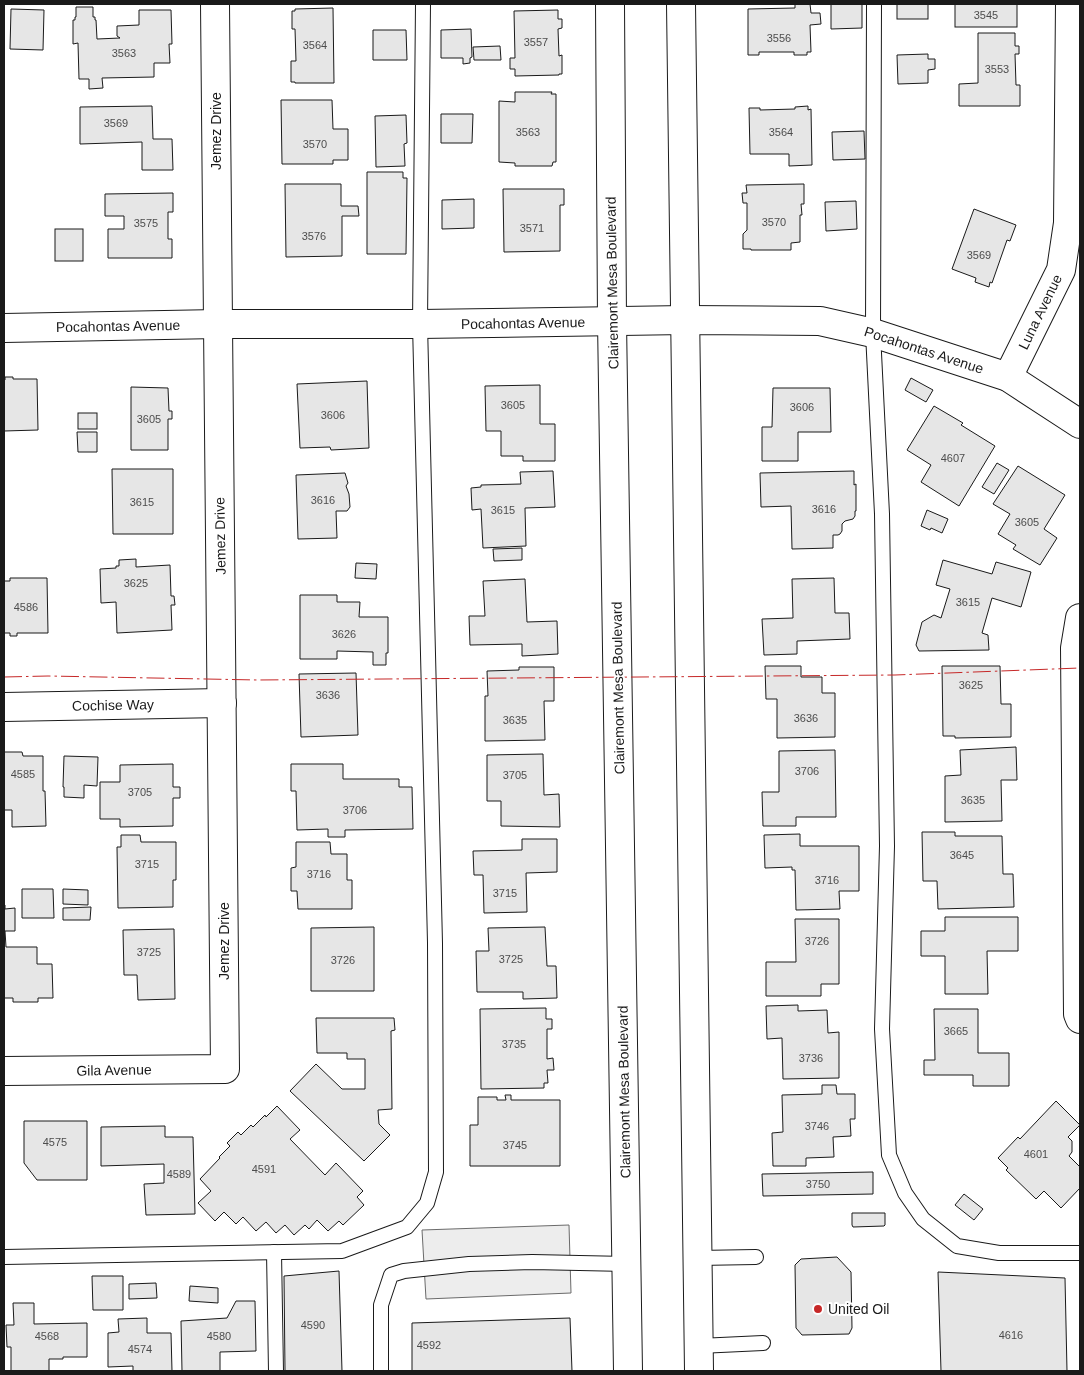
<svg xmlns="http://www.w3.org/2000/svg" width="1084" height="1375" viewBox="0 0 1084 1375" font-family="Arial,sans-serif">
  <rect width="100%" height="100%" fill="#fff"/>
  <polygon fill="#ededed" stroke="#6a6a6a" points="569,1225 571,1293 426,1299 422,1230"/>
  <g fill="#e6e6e6" stroke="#1a1a1a">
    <polygon points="795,4 810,4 811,13 820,13 821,24 810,25 811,52 807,52 807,55 794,55 794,52 759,52 759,55 748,55 748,9 795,8"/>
    <polygon points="831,4 862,4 862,28 831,29"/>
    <rect x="897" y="4" width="31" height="15"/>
    <rect x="955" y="4" width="62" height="23"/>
    <polygon points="76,7 93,7 93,17 95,17 95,20 96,20 97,39 120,38 117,36 117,26 139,25 139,10 171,10 172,44 169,44 170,63 154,63 154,77 102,78 103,88 89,89 89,79 79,79 78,43 73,44 73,20 75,20 75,17 76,17"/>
    <polygon points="333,8 334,83 295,83 295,82 291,82 291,61 296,61 295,29 292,29 292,11 295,11 295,9"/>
    <polygon points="11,9 44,10 43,50 10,49"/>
    <polygon points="558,10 558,19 562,19 562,28 558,29 559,56 562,55 562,74 559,74 559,75 515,76 515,69 510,69 510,58 515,58 514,11"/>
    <polygon points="471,29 472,57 470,58 470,63 463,64 463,58 441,58 441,30"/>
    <polygon points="373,30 406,30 407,60 373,60"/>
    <polygon points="978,33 1015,33 1015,46 1019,46 1019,54 1015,54 1016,85 1020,85 1020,106 959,106 959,84 978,83"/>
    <polygon points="500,46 501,60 474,60 473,47"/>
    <polygon points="928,54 928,59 935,59 935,69 928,70 928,83 898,84 897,55"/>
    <polygon points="515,92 552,92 551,94 556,94 556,162 553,162 552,166 515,166 515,163 499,162 499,101 515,102"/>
    <polygon points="281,100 332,100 333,129 348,129 348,160 333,160 333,164 282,164"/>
    <polygon points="152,106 153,139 172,139 173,170 142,170 142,142 80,144 80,107"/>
    <polygon points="808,106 808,110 811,109 812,165 789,166 789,154 750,154 749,108 760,108 760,110 795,109 795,107"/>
    <polygon points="441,114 473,114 472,143 441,143"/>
    <polygon points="406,115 407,143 404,144 405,166 376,167 375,116"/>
    <polygon points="864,131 865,159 833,160 832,132"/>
    <polygon points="367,172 403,172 403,178 407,178 406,254 367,254"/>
    <polygon points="285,184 341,184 341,206 358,206 359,216 342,216 342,256 286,257"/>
    <polygon points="804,184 804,204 801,204 802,215 800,215 800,242 791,243 791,250 751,250 751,249 743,249 743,234 747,230 747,203 743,203 742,193 747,193 746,185"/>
    <polygon points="503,189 564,189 564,205 560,205 560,251 504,252"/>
    <polygon points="173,193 173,212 168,212 168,239 172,239 172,258 108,258 108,229 124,229 124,216 105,216 105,194"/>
    <polygon points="474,199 474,228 442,229 442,200"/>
    <polygon points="856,201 857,229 826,231 825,202"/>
    <polygon points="974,209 1016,225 1010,241 1007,240 992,283 990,282 989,287 975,282 976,278 952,269"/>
    <rect x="55" y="229" width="28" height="32"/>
    <polygon points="5,377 13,377 13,379 37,379 38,430 4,431 4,380 5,380"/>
    <polygon points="911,378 933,390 926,402 905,390"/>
    <polygon points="367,381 369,448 331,450 330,447 300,448 297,384"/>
    <polygon points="540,385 540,424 555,424 555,461 523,461 523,456 501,456 501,431 486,431 485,386"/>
    <polygon points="131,387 168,388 169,411 172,411 172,419 168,419 168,450 131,450"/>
    <polygon points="773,388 830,388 831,432 798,432 798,461 762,461 762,427 772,427"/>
    <polygon points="934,406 963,423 961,425 995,446 959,506 921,482 931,465 907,450"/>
    <rect x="78" y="413" width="19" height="16"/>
    <polygon points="77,432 97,432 97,452 78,452"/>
    <polygon points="997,463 1009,470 994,494 982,487"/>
    <polygon points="1018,466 1065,495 1044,529 1057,538 1040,565 1013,549 1016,545 998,534 1010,514 993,504"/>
    <polygon points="112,469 173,469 173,534 113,534"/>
    <polygon points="553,471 555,507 525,508 526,546 483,548 481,509 472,510 471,488 481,487 481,485 521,484 520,472"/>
    <polygon points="854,471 854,485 856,484 856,511 855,511 855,516 853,519 845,521 842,524 842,531 840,534 838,535 833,535 833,548 792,549 791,506 761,507 760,473"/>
    <polygon points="345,473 348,483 346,486 349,494 350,507 347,511 336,511 337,538 298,539 296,475"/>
    <polygon points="927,510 948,519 942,533 931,528 930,530 921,526"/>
    <polygon points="522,548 522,560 494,561 493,549"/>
    <polygon points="136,559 136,567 170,565 171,596 174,596 175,605 171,605 172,630 117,633 116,602 101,603 100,569 116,568 116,566 119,566 119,560"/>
    <polygon points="943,560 992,574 996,562 1031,572 1021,607 992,598 982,633 988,635 989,650 919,651 916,645 922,622 934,615 941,618 950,589 936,585"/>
    <polygon points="356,563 377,564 376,579 355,578"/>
    <polygon points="10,578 47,578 48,633 17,633 17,636 10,636 10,633 4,633 4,581 10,581"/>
    <polygon points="834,578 835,613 849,613 850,639 797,641 797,654 764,655 762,619 793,618 792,579"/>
    <polygon points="525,579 527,622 557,621 558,654 522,656 522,644 470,645 469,616 485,616 483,581"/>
    <polygon points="300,595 337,595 337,602 360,602 359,617 388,617 388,653 386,653 386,665 373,665 373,652 337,651 337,659 300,659"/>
    <polygon points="765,666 801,666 801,677 822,677 822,693 835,693 835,737 777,738 777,699 766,699"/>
    <polygon points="942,666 1000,666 1001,704 1011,704 1011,737 955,738 955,736 943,736"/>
    <polygon points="519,667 554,667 554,701 544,701 545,740 485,741 485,696 488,696 487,671 519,670"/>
    <polygon points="356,673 358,735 301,737 299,674"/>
    <polygon points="1016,747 1017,780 1001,780 1002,821 945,822 945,776 961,775 960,750"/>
    <polygon points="835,750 836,817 796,817 796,826 763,826 762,792 779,792 779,751"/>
    <polygon points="4,752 22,752 23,756 43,756 43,791 45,791 46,826 12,827 12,810 4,810"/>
    <polygon points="543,754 544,795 559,794 560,827 501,826 501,801 487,801 487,755"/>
    <polygon points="64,756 98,757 97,786 84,785 84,798 64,797 64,787 63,787"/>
    <polygon points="173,764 173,787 180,787 180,798 173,798 173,826 120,827 120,819 100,819 100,782 120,782 120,765"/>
    <polygon points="291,764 343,764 343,779 399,779 399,787 412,787 413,829 345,830 345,837 328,837 328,829 297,830 296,791 291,791"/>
    <polygon points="922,832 955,832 955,836 1002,836 1003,874 1013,874 1014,907 938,909 937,881 923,881"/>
    <polygon points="800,834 800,846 859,846 859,891 839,891 840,909 796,910 795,870 792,870 792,867 765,868 764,835"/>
    <polygon points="121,835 140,835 141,842 176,842 176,880 173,880 173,907 118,908 117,847 121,847"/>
    <polygon points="522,839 557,839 557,872 526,873 527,912 484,913 483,875 474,875 473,851 522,850"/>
    <polygon points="296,842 330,842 331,854 347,854 347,880 352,880 352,909 298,909 297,891 291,891 291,868 296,867"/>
    <polygon points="22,889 53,889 54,918 22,918"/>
    <polygon points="63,889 88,890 88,905 63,904"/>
    <polygon points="4,905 5,905 5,909 15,908 15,931 5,931 6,947 37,947 37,964 52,964 53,998 38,998 38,1002 13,1002 13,998 4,998"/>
    <polygon points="91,907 90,920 63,920 63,908"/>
    <polygon points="945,917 1018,917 1018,951 987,951 988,994 945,994 945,956 921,956 921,931 945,931"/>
    <polygon points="795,919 839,919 839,984 821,984 821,996 766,996 766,962 796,962"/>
    <polygon points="374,927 374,991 311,991 311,928"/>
    <polygon points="545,927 547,966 556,966 557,998 523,999 523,992 477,992 476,951 489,951 488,928"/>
    <polygon points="174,929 175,999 138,1000 137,975 124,975 123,930"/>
    <polygon points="798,1005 798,1011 827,1010 828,1033 839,1032 839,1078 783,1079 782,1038 767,1039 766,1006"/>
    <polygon points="546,1008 546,1019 552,1019 552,1029 547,1029 547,1059 553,1058 554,1070 547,1070 548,1083 544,1083 544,1088 481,1089 480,1009"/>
    <polygon points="934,1009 978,1009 978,1053 1009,1053 1009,1086 973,1086 973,1075 924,1075 924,1060 935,1060"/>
    <polygon points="316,1018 394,1018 395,1030 391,1031 392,1109 378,1110 379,1124 390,1135 364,1161 290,1091 316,1064 342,1089 365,1089 365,1059 347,1059 347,1053 317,1053"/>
    <polygon points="822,1085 836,1085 837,1094 855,1094 855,1119 850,1119 851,1136 833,1137 834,1157 806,1158 806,1166 773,1166 772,1133 783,1132 782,1095 822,1094"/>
    <polygon points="505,1095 511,1095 511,1100 560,1100 560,1166 470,1166 470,1125 478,1125 478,1097 497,1097 497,1100 506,1100"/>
    <polygon points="1056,1101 1080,1125 1068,1137 1072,1141 1072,1152 1069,1156 1080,1167 1080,1188 1061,1208 1044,1191 1036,1199 1006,1170 1008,1168 998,1158 1018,1137 1020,1139"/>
    <polygon points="277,1106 300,1130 290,1139 325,1175 336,1163 363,1191 357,1197 364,1205 343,1225 339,1221 328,1231 317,1220 309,1229 305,1225 294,1235 285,1225 276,1233 266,1222 256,1231 243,1217 236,1224 224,1212 215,1221 198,1203 211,1191 200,1179 220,1158 219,1157 230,1146 227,1143 238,1132 241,1135 251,1125 253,1127 265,1115 266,1117"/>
    <polygon points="24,1121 87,1121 87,1180 37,1180 24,1163"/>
    <polygon points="165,1126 165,1137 193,1137 195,1214 146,1215 144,1184 164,1183 164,1164 101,1166 101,1127"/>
    <polygon points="873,1172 873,1194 763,1196 762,1174"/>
    <polygon points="964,1194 983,1209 974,1220 955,1205"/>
    <polygon points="852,1213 885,1213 885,1225 884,1226 853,1227 852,1225"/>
    <polygon points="837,1257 851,1272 852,1328 849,1334 802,1335 796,1328 795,1265 801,1259"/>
    <polygon points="339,1271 342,1371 285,1371 284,1276"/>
    <polygon points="938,1272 1065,1278 1067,1371 941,1371"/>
    <polygon points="92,1276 123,1276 123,1310 93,1310"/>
    <polygon points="156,1283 157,1298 129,1299 129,1284"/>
    <polygon points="190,1286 218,1288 218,1303 189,1301"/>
    <polygon points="236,1301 255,1301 256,1351 220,1352 220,1371 182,1371 181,1321 227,1318"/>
    <polygon points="13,1303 34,1303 34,1324 87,1323 87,1357 63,1357 63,1359 49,1359 49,1371 11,1371 11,1347 7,1347 6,1325 14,1325"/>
    <polygon points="147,1318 147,1333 171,1333 172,1371 133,1371 133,1366 108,1367 108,1333 119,1332 118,1319"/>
    <polygon points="570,1318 572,1371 412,1371 412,1323"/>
  </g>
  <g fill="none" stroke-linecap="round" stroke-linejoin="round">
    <g stroke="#1a1a1a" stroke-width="16">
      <g id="service">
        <polyline points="874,4 873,333 882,514 887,846 882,1029 889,1155 905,1193 923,1219 957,1246 999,1253 1080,1253"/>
        <polyline points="274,1252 276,1371"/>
        <polyline points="4,1257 342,1251 407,1227 427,1203 436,1172 435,943 420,324 423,4"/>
        <polyline points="697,1258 756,1257"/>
        <polyline points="699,1346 763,1343"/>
        <polyline points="381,1371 381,1305 391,1275 404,1271 469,1264 532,1262 627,1264"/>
      </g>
    </g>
    <g stroke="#1a1a1a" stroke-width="30">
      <g id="minor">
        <polyline points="4,328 218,324 420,324 685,320 820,321 873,333 1008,377 1080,424"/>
        <polyline points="1008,377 1061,270 1068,223 1070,4"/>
        <polyline points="1080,618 1075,648 1078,1014 1080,1019"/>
        <polyline points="4,707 222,703"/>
        <polyline points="4,1071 225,1069 215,4"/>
      </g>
    </g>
    <g stroke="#1a1a1a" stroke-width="30">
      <g id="secondary">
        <polyline points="610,4 612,321 628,1371"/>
        <polyline points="681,4 699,1371"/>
      </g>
    </g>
    <use href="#service" stroke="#fff" stroke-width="14"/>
    <use href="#minor" stroke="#fff" stroke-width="28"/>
    <use href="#secondary" stroke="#fff" stroke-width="28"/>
    <polyline stroke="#c62828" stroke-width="1" stroke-dasharray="18 4 2.5 4" stroke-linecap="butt" points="4,677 48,676 258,680 895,675 1080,668"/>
  </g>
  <circle fill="#c62828" stroke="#fff" stroke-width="2" cx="818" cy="1309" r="5"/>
  <g text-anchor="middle" stroke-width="4" stroke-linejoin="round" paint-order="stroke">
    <g font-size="11" fill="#4d4d4d">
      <text x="986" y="19">3545</text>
      <text x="779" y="42">3556</text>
      <text x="536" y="46">3557</text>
      <text x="315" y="49">3564</text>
      <text x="124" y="57">3563</text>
      <text x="997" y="73">3553</text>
      <text x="116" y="127">3569</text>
      <text x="528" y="136">3563</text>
      <text x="781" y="136">3564</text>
      <text x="315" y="148">3570</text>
      <text x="774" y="226">3570</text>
      <text x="146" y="227">3575</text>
      <text x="532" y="232">3571</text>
      <text x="314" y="240">3576</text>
      <text x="979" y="259">3569</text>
      <text x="513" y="409">3605</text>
      <text x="802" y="411">3606</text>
      <text x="333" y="419">3606</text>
      <text x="149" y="423">3605</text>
      <text x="953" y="462">4607</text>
      <text x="323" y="504">3616</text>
      <text x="142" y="506">3615</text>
      <text x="824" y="513">3616</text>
      <text x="503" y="514">3615</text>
      <text x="1027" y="526">3605</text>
      <text x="136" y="587">3625</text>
      <text x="968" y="606">3615</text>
      <text x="26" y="611">4586</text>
      <text x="344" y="638">3626</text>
      <text x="971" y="689">3625</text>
      <text x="328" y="699">3636</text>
      <text x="806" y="722">3636</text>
      <text x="515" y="724">3635</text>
      <text x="807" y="775">3706</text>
      <text x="23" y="778">4585</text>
      <text x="515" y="779">3705</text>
      <text x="140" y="796">3705</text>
      <text x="973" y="804">3635</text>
      <text x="355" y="814">3706</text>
      <text x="962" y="859">3645</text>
      <text x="147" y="868">3715</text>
      <text x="319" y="878">3716</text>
      <text x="827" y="884">3716</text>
      <text x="505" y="897">3715</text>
      <text x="817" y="945">3726</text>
      <text x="149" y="956">3725</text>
      <text x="511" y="963">3725</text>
      <text x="343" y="964">3726</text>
      <text x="956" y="1035">3665</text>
      <text x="514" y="1048">3735</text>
      <text x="811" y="1062">3736</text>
      <text x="817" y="1130">3746</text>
      <text x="55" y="1146">4575</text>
      <text x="515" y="1149">3745</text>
      <text x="1036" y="1158">4601</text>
      <text x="264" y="1173">4591</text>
      <text x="179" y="1178">4589</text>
      <text x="818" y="1188">3750</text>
      <text x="313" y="1329">4590</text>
      <text x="1011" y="1339">4616</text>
      <text x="47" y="1340">4568</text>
      <text x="219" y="1340">4580</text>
      <text x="429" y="1349">4592</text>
      <text x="140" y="1353">4574</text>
    </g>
    <g font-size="14" fill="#1a1a1a" stroke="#fff">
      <text transform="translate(216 131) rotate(-90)" y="5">Jemez Drive</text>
      <text transform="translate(612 283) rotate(-91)" y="5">Clairemont Mesa Boulevard</text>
      <text transform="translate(1040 312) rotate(-64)" y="5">Luna Avenue</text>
      <text transform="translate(523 323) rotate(-1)" y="5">Pocahontas Avenue</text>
      <text transform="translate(118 326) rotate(-1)" y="5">Pocahontas Avenue</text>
      <text transform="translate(924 350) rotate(18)" y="5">Pocahontas Avenue</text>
      <text transform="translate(220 536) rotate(-91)" y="5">Jemez Drive</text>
      <text transform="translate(618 688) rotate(-91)" y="5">Clairemont Mesa Boulevard</text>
      <text transform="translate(113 705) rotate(-1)" y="5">Cochise Way</text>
      <text transform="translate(224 941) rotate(-90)" y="5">Jemez Drive</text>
      <text transform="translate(114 1070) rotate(-1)" y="5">Gila Avenue</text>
      <text transform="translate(624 1092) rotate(-91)" y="5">Clairemont Mesa Boulevard</text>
    </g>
    <g font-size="14" fill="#1a1a1a" stroke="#fff" text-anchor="start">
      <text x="828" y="1314">United Oil</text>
    </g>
  </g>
  <rect width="1084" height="1375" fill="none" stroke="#1a1a1a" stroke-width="10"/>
</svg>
